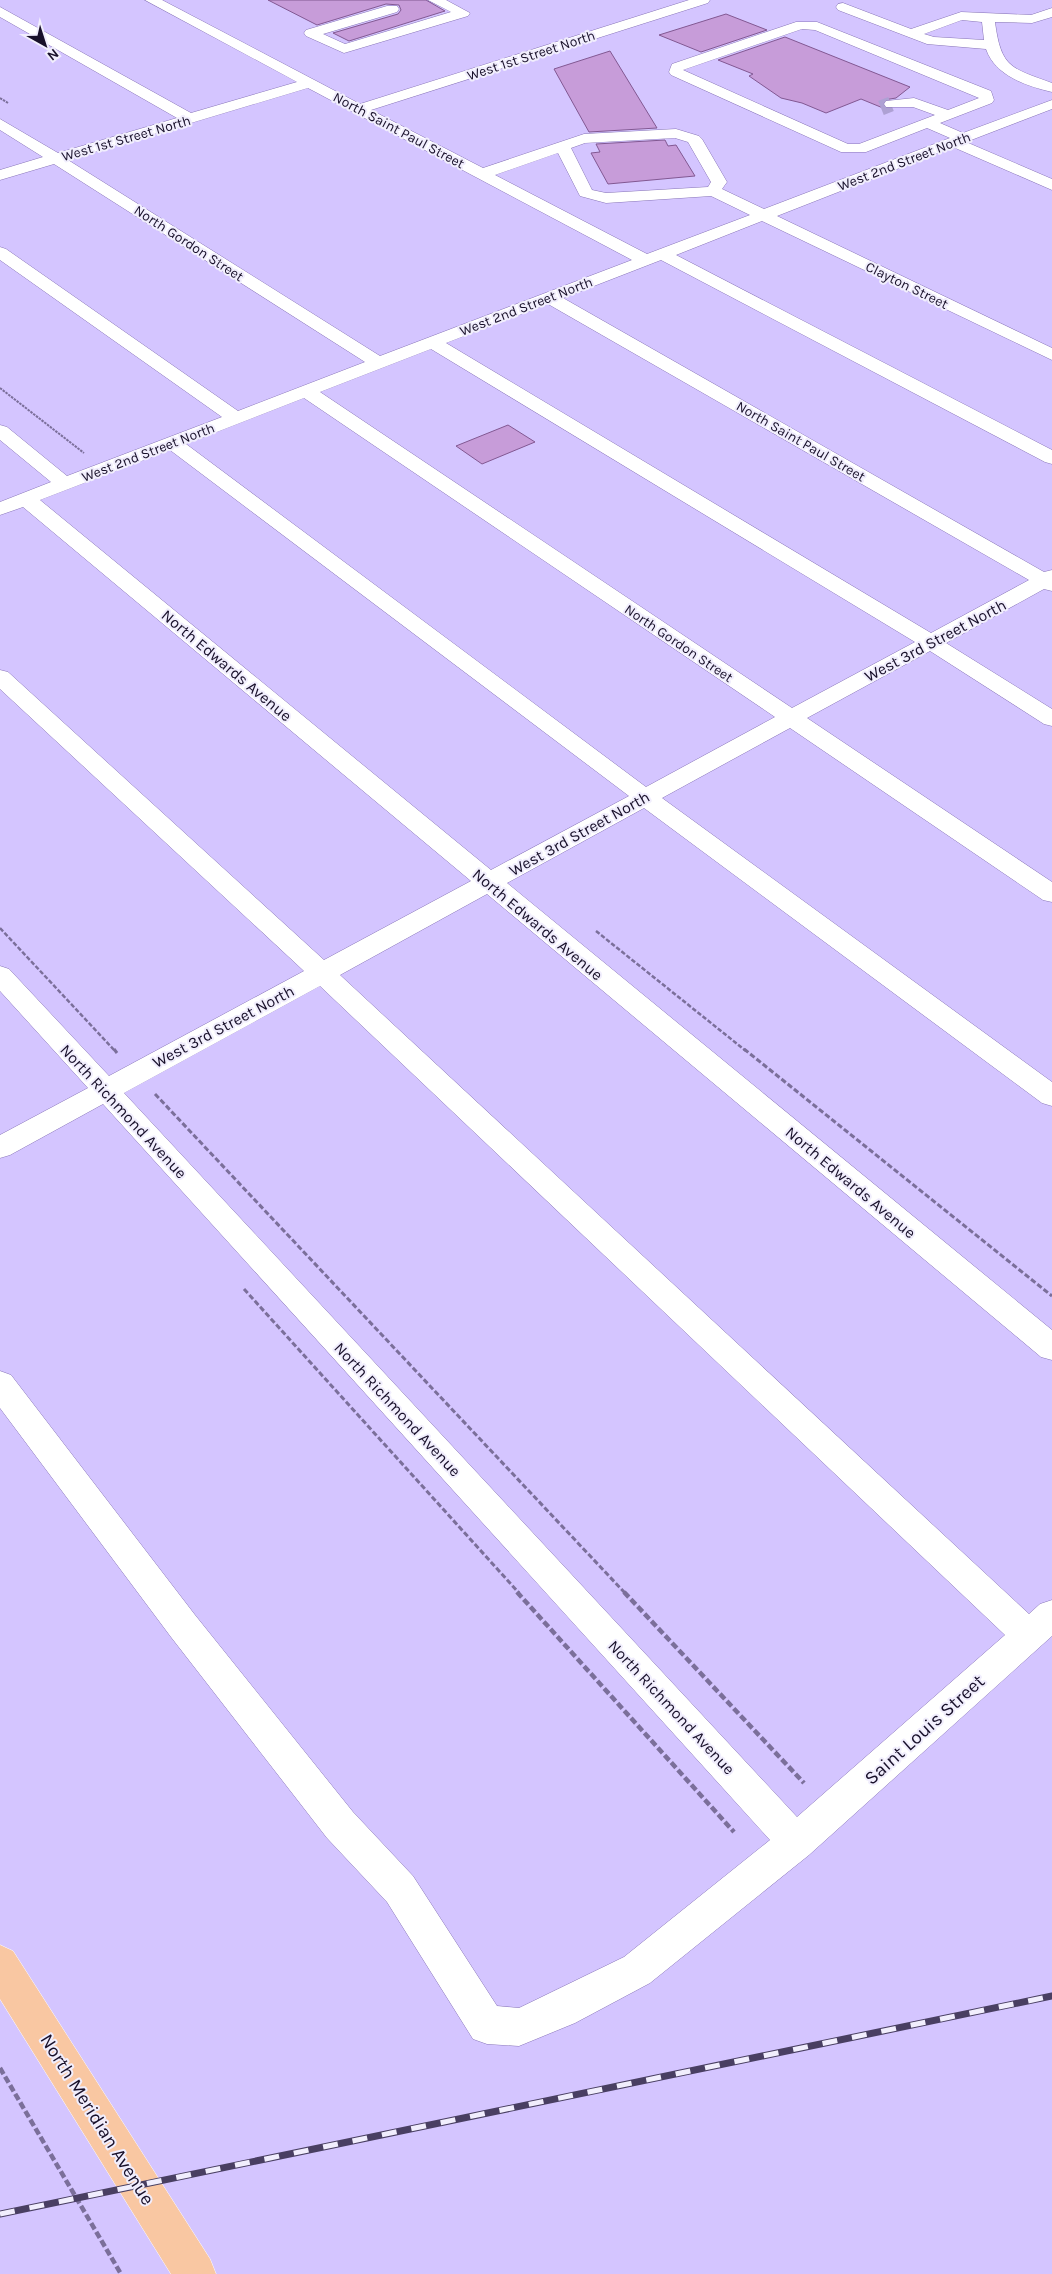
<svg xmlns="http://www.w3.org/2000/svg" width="1052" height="2274" viewBox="0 0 1052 2274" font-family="Karla,sans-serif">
  <rect width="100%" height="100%" fill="#d4c5ff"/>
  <g fill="#c79cd9" stroke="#825892">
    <polygon points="268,0 426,0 445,11 349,41 333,33 398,14 401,10 399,5 386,4 317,25"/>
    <polygon points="726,14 767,30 701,52 659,35"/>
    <polygon points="785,37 910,87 896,98 884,100 883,108 861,99 826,113 802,103 781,98 749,76 753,74 718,60"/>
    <polygon points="610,51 657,128 589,132 554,69"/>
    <polygon points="665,140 668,146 676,145 695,176 608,184 591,153 600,152 596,144"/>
    <polygon points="508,425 535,442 482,464 456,446"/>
  </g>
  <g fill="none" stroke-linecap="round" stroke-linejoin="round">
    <polyline stroke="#aea1d4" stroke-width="15" stroke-dasharray="15 8" stroke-linecap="butt" points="881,108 891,104"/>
    <g stroke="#8875b8" stroke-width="1">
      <g id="minor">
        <path d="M145,0H162L360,104L689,0H710L708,3L371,110L483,168L584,134L676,129L699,136L702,139L727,182L722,189L764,209L950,138L927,128L866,152H841L671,75L669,72L672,64L796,22H817L991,91L994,100L992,103L940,123L963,133L1052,100V109L966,142L1052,179V190L953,147L777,216L1052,348V360L762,221L676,255L1052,450V464L1045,462L661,260L563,298L1044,572L1052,570V591L1044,589L946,643L1052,709V726L1044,724L930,651L807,718L1052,882V902L1043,900L790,728L662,798L1052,1082V1106L1042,1103L644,808L507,883L1052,1330V1360L1041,1357L487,894L340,975L1029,1614L1040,1604L1052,1600V1636L809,1855L650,1983L575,2023L519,2046L487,2044L473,2039L387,1902L327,1838L171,1637L0,1408V1371L11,1375L195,1615L353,1812L413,1876L497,2006L519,2008L624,1957L770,1840L103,1104L10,1155L0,1158V1135L88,1088L0,991V966L9,969L109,1076L304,971L0,689V670L8,672L324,960L471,881L23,507L0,515V502L51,482L0,440V425L7,427L67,476L222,417L0,260V247L6,249L238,411L365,362L54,164L0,180V170L43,157L0,130V119L58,153L177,118L0,17V7L191,113L297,82ZM802,29L815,30L979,98L948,110L914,98L886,101L884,104L886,107H913L935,115L859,144H848L683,70ZM308,88L632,260L380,356L68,160ZM675,138L688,142L711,182L708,187L606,193L592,190L571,148L585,143ZM558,153L580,196L606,203L711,196L750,215L647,254L495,175ZM548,304L1029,580L931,633L446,343ZM431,349L915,642L792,708L320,392ZM304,398L775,717L646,787L186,444ZM170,450L629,796L491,870L40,500ZM320,986L1005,1635L797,1817L124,1093Z"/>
        <polygon points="428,0 446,0 470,13 468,16 344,53 306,36 304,33 306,30 387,6 397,6 399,9 397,12 323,34 345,44 451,12"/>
        <path d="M843,3L911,29L961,12L1031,15L1052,8V17L1032,23L995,22C1001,68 1011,68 1052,83V92C1027,86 995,76 986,49L927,44L838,10L836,7L838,4ZM962,20L982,22L984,40L934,37L924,34Z"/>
      </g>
    </g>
    <g stroke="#fff" stroke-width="1">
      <polygon id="major" points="0,1945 13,1951 210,2259 216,2274 171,2274 0,1999"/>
    </g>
    <g stroke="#7b6f9a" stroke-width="2" stroke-dasharray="2.5 1" stroke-linecap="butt">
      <polyline points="0,98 8,103"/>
      <polyline points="0,388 84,453"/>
    </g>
    <g stroke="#7b6f9a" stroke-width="2.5" stroke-dasharray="4.5 2" stroke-linecap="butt">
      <polyline points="0,928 115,1051"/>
      <polyline points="596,931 746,1051"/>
    </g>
    <g stroke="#7b6f9a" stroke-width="3" stroke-dasharray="5.5 2.5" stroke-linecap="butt">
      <polyline points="114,1049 117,1053"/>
      <polyline points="744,1049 1052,1296"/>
      <polyline points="155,1094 625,1593"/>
      <polyline points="244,1289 519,1593"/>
    </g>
    <g stroke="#7b6f9a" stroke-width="4.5" stroke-dasharray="7 3" stroke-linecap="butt">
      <polyline points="517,1592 734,1832"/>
      <polyline points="624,1592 804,1783"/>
      <polyline points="0,2068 121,2274"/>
    </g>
    <use href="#minor" fill="#fff" fill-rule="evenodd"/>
    <use href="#major" fill="#f9c7a2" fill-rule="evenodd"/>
    <g stroke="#493f62" stroke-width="7">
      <polyline id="rail" points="0,2214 1052,1996"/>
    </g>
    <use href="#rail" stroke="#f1eefd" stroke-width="5" stroke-dasharray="15" stroke-linecap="butt"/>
  </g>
  <g text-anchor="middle" stroke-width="4" stroke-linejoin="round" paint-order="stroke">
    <g font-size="14" fill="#18102a" stroke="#f1eefd">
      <text transform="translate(531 55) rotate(-18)" y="5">West 1st Street North</text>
      <text transform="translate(399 130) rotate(28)" y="5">North Saint Paul Street</text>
      <text transform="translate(126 138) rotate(-16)" y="5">West 1st Street North</text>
      <text transform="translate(904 161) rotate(-21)" y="5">West 2nd Street North</text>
      <text transform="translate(189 243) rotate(33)" y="5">North Gordon Street</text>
      <text transform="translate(907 285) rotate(26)" y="5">Clayton Street</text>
      <text transform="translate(526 306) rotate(-21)" y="5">West 2nd Street North</text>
      <text transform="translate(801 441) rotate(30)" y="5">North Saint Paul Street</text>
      <text transform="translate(148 452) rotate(-21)" y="5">West 2nd Street North</text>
      <text transform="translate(679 643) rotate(34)" y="5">North Gordon Street</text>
    </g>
    <g font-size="16" fill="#18102a" stroke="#f1eefd">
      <text transform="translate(935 640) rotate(-28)" y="6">West 3rd Street North</text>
      <text transform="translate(227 665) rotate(40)" y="6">North Edwards Avenue</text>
      <text transform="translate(579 833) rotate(-29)" y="6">West 3rd Street North</text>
      <text transform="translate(538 924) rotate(40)" y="6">North Edwards Avenue</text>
      <text transform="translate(223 1026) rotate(-28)" y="6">West 3rd Street North</text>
      <text transform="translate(124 1111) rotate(47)" y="6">North Richmond Avenue</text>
      <text transform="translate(851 1182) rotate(40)" y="6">North Edwards Avenue</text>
      <text transform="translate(398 1409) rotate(47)" y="6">North Richmond Avenue</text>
      <text transform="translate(672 1707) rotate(47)" y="6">North Richmond Avenue</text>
    </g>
    <g font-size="19" fill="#18102a" stroke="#f1eefd">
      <text transform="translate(924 1729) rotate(-42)" y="7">Saint Louis Street</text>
      <text transform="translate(98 2119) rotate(58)" y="7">North Meridian Avenue</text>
    </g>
  </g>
  <g transform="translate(45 45) rotate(141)" stroke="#f1eefd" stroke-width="4" paint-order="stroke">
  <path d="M0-4L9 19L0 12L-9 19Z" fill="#18102a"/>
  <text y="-8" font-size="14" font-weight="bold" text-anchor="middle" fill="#18102a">N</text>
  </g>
</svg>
